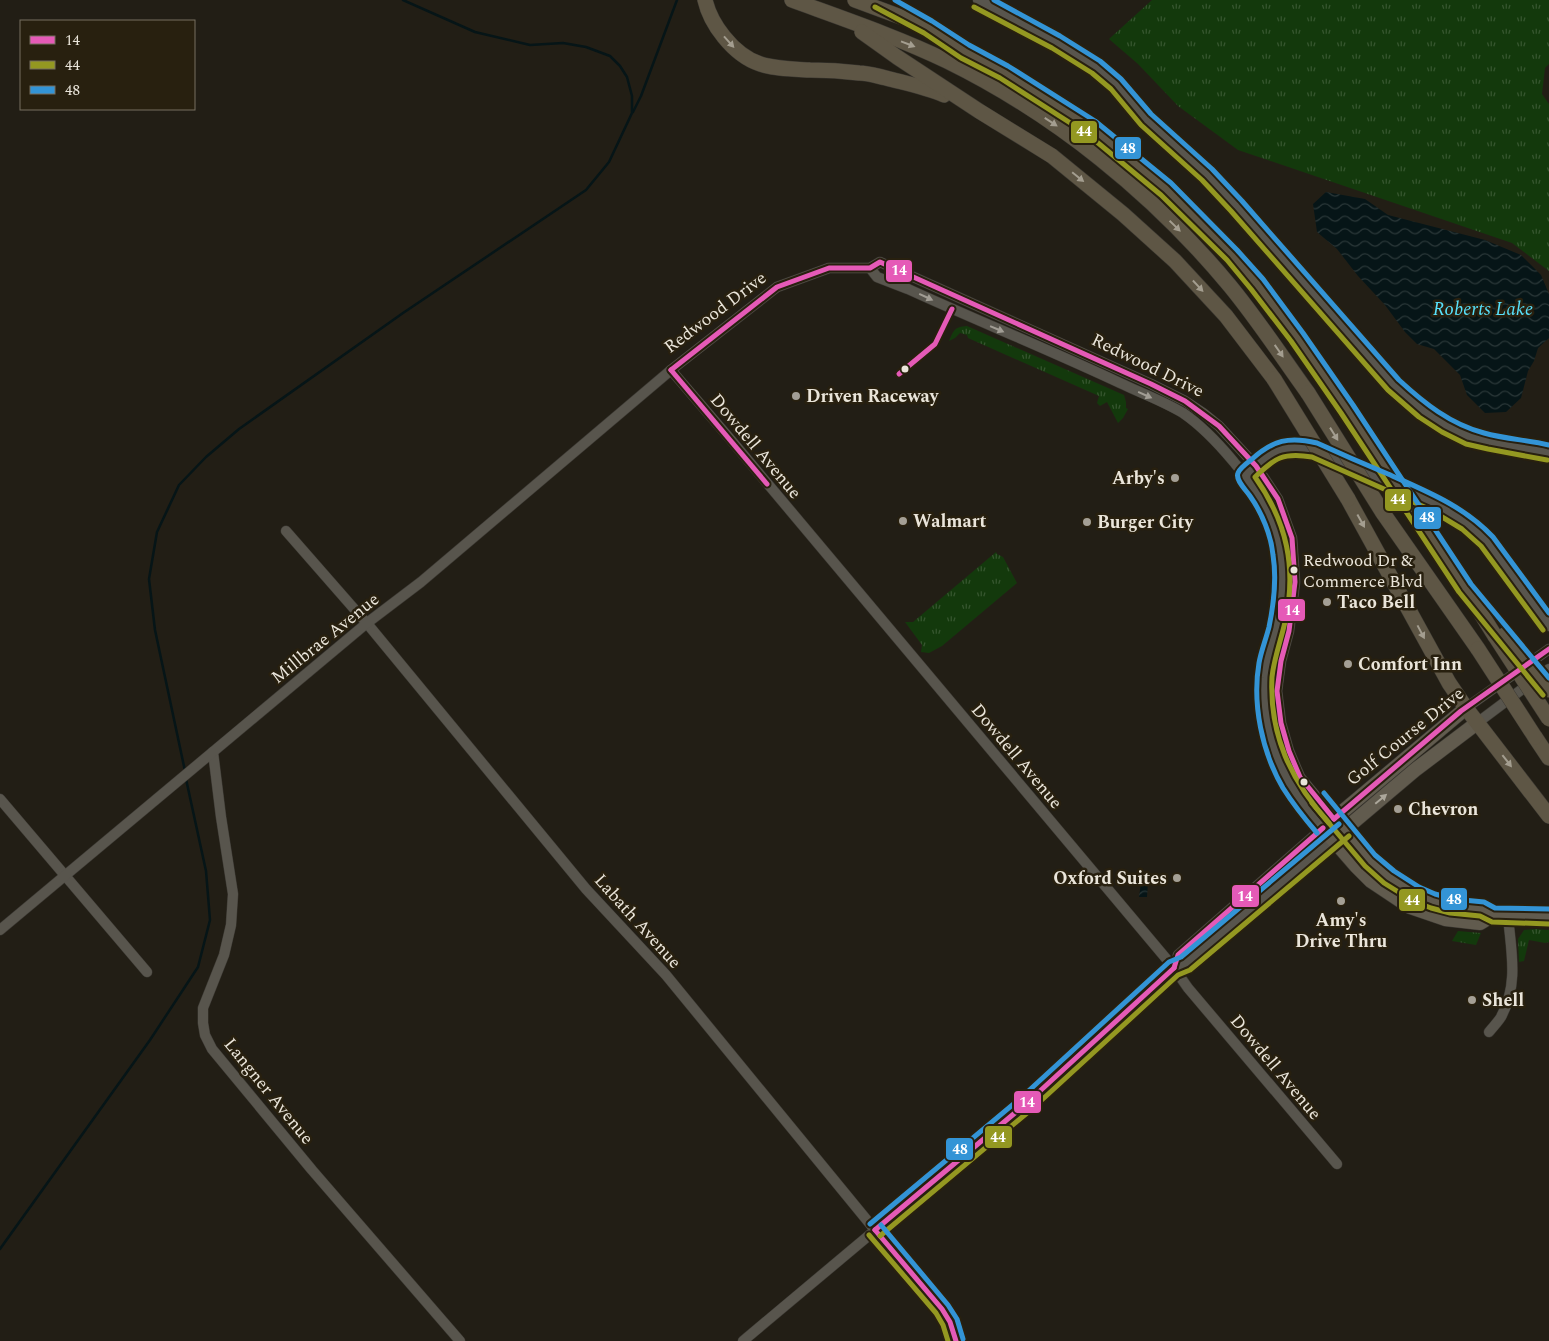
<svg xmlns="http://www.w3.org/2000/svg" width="1549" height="1341" viewBox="0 0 1549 1341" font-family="Spectral,serif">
  <defs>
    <pattern id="grass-tufts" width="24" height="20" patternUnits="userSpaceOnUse" patternTransform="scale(1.25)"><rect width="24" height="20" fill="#13390c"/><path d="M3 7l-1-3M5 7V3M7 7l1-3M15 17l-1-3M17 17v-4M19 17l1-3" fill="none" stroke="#36562f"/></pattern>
    <pattern id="water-waves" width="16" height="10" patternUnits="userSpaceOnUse" patternTransform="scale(1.25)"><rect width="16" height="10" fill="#061517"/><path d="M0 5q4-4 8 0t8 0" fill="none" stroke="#2a3738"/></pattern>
  </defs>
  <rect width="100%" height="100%" fill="#221e15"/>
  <g fill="url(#grass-tufts)">
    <polygon points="1152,0 1549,0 1549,64 1545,68 1542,94 1549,104 1549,271 1512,243 1238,150 1178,106 1138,64 1109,39"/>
    <path d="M967,326L1124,395L1126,402V408L1128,409L1123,418L1118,423L1107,402L1100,406L1097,403L1099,396L968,338L967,335L960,333L955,338L949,341C954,330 954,327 967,326Z"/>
    <polygon points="996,552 997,554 1003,557 1017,583 942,646 929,653 921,652 922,645 905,622 913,622"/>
    <polygon points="1535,929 1549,930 1549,942 1545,943 1529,940 1524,961 1519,962 1518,939 1524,930"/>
    <polygon points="1458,931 1481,933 1476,945 1452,941"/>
  </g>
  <g fill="url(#water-waves)">
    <polygon points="1326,192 1365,199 1388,215 1485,240 1521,255 1541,275 1549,294 1549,338 1538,348 1534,361 1528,371 1521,398 1506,412 1485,413 1467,395 1460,375 1434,349 1417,344 1405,332 1385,305 1358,276 1337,249 1317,232 1313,204"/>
    <polygon points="1141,883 1148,883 1147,897 1139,897"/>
  </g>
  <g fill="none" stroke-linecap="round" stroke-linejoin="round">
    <g stroke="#061517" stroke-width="2.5">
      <polyline points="633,112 641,96 677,0"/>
      <polyline points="185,771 155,630 149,579 157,532 179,485 206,457 239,429 403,313 586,190 609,162 632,113 632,96 627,77 620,66 610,56 586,47 563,43 530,45 475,32 403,0"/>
      <polyline points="0,1249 150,1040 198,967 210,920 206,871 186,779"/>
    </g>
    <g stroke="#3b3832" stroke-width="11">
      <g id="minor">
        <path d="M978,0L1056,42L1096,67L1116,84L1146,119L1207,175L1237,206L1394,385C1419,409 1447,432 1481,440C1503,446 1527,447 1549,453"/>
        <path d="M870,268L877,277L908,289C978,321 1050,350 1120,383C1141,393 1163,401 1183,413C1202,426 1218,443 1233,461C1241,471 1250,481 1257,491C1278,521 1286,563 1282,598C1279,625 1266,651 1265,678C1262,718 1274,762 1296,795C1304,807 1314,818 1323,828L1178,955L1174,968"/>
        <polyline points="671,370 731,440 1174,968 1188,988 1337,1164"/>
        <path d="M1245,476C1259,463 1274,446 1295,447C1301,447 1308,449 1314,450C1341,462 1368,474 1396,486C1429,501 1462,513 1487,541L1549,626"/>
        <polyline points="286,531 370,627 586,889 666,975 875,1230 926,1289 942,1309 950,1322 956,1341"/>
        <polyline points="1466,708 1549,649"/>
        <polyline points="1477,723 1549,669"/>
        <polyline points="213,752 221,817 233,894 231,925 224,955 203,1008 203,1023 205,1035 212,1049 312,1170 460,1341"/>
        <polyline points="0,799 147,972"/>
        <polyline points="0,930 367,623 421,582 671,370 777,287 829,268 870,268 880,262 1151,384 1185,401 1203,413 1219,426 1256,466 1278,499 1292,538 1295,582 1289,631 1281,661 1277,691 1281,723 1289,751 1300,777 1344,830 1282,881 1185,964 1174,968 1028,1102 743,1341"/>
        <path d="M1489,1032C1493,1027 1498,1022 1501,1017C1519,984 1511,951 1508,916"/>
      </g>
    </g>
    <g stroke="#3b3832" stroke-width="15">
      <g id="major">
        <polyline points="1466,708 1323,828 1356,866 1371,881 1410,907 1445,919 1480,923 1493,915"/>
        <path d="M1477,723L1415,770L1344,830C1374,866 1403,895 1451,906C1461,908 1472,907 1481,909C1486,911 1490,915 1495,915C1513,918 1531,917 1549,917"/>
      </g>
    </g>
    <g stroke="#3b3832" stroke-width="16">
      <g id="highway">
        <path d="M705,0C708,13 715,26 724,37C750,69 772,68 810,70C826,70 843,71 859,73C868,73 877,76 886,78C905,83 926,87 944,95"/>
        <path d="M792,0C844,19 897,37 947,61C1055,114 1154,194 1230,286C1258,320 1282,357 1308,393"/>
        <polyline points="855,0 928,27 965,51 1004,72 1090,127 1166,189 1232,255 1257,284 1297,337 1347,409"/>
        <polyline points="862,32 897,57 979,111 1052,156 1123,214 1175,261 1226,316 1274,379"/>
        <polyline points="1348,499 1449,683 1466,708 1549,816"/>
        <polyline points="1383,513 1478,649"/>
        <polyline points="1427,532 1465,588 1495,636"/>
        <polyline points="1535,737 1549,758"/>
      </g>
    </g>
    <use href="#minor" stroke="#58554d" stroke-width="10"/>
    <use href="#major" stroke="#615b4e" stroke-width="14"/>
    <use href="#highway" stroke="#5e5645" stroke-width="15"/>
    <g stroke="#3b3832" stroke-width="16" stroke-linecap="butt">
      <g id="highway-bridge">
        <polyline points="1274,379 1348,499"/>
        <polyline points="1308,393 1383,513"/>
        <polyline points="1347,409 1427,532"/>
        <polyline points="1504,635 1549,690"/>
        <polyline points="1495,636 1549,719"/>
        <polyline points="1478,649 1535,737"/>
      </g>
    </g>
    <use href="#highway-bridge" stroke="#5e5645" stroke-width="15"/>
    <g stroke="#28200f" stroke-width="9">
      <g id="bus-1">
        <polyline points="671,370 777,287 829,268 870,268 880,262 1151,384 1185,401 1219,426 1256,466 1278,499 1292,538 1295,582 1289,631 1281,661 1277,691 1281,723 1289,751 1300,777 1334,819"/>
        <polyline points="671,370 767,484"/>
        <polyline points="899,374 935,344 952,309"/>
        <polyline points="1334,819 1461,711 1549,649"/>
        <polyline points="1174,968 1178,955 1323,828"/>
        <polyline points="875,1230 1028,1102 1174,968"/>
        <polyline points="875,1230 942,1309 950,1322 956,1341"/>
      </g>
    </g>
    <g stroke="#28200f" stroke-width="9">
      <g id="bus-2">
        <polyline points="875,7 924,33 961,58 1000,78 1086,133 1161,195 1227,260 1251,289 1291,341 1341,413 1459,592 1543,695"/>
        <polyline points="974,7 1052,48 1092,73 1111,89 1141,125 1202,180 1231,211 1388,390 1419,417 1442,432 1466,444 1488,449 1547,460"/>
        <polyline points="1312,803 1365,866 1384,883 1413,901 1431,908 1450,913 1480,916 1492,922 1549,924"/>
        <path d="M1329,823C1291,781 1269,735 1272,677C1274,658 1281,640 1285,622C1297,568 1287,522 1255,477C1275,458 1283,452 1312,457L1429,509L1462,529L1481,546L1543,630"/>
        <polyline points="869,1235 936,1313 943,1325 948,1341"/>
        <polyline points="880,1236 1033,1108 1178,975 1190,970 1349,836"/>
      </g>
    </g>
    <g stroke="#28200f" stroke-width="9">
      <g id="bus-3">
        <polyline points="895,0 932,21 969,45 1008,66 1095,121 1171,183 1237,250 1263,279 1303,333 1353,405 1471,584 1549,678"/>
        <path d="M994,0L1060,36L1100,61L1121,79L1151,114L1212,169L1242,201L1399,380C1424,403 1450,424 1484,433C1505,439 1528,440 1549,445"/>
        <polyline points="1324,793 1375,855 1394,871 1419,887 1435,894 1453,899 1484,902 1495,908 1549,909"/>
        <path d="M1317,833C1305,819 1293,804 1283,788C1262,752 1252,704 1259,663C1261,651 1266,639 1269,627C1274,603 1277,580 1273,555C1271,535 1262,513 1250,496C1246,490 1235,480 1238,473C1240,468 1247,463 1251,460C1273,440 1289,436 1317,443C1341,454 1364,464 1388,474C1426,491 1464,506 1493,537L1549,613"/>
        <polyline points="870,1224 1023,1096 1169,962 1181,957 1339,824"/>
        <polyline points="881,1225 948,1305 957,1319 963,1339"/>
      </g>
    </g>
    <use href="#bus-1" stroke="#e55ab7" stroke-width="5"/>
    <use href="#bus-2" stroke="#949821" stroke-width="5"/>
    <use href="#bus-3" stroke="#3394d6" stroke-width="5"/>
  </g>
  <defs><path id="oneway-solid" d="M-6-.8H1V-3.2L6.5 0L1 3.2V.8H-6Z" transform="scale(1.25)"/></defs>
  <g fill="#a49e90">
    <use href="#oneway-solid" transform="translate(729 42) rotate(48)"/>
    <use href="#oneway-solid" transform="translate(908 44) rotate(21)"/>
    <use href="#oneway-solid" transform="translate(1051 122) rotate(33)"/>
    <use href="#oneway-solid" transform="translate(1078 177) rotate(39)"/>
    <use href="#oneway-solid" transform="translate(1175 226) rotate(44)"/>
    <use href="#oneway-solid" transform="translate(1198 286) rotate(47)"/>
    <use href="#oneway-solid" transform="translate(1279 351) rotate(55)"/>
    <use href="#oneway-solid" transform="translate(1334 434) rotate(58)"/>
    <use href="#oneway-solid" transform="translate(1361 521) rotate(61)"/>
    <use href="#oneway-solid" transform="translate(1421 632) rotate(62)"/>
    <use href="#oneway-solid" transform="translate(1507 761) rotate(52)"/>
  </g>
  <g fill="#a19d94">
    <use href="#oneway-solid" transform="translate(926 297) rotate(25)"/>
    <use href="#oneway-solid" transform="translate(997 329) rotate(23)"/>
    <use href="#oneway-solid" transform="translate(1145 395) rotate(24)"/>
  </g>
  <use fill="#aca79b" href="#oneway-solid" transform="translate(1381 799) rotate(-40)"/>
  <g fill="#eae5da" stroke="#28200f" stroke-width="2">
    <circle cx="905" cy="369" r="4.5"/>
    <circle cx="1294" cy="570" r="4.5"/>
    <circle cx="1304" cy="782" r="4.5"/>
  </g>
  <g fill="#a49f95" stroke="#28200f" stroke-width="2">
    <circle cx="796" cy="396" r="5"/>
    <circle cx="1175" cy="478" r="5"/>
    <circle cx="903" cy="521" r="5"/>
    <circle cx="1087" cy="522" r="5"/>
    <circle cx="1327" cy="602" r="5"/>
    <circle cx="1348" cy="664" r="5"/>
    <circle cx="1398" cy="809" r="5"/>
    <circle cx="1177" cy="878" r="5"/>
    <circle cx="1341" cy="901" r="5"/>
    <circle cx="1472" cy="1000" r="5"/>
  </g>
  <g text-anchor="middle" stroke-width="5" stroke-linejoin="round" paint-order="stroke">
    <g font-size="17" fill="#eae5da" stroke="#28200f" text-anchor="start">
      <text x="1303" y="566">Redwood Dr &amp;<tspan x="1303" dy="21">Commerce Blvd</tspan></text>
    </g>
    <g font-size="18" fill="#eae5da" stroke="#28200f">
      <text transform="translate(715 312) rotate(-37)" y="6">Redwood Drive</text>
      <text transform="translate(1148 365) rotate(26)" y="6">Redwood Drive</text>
      <text transform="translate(756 446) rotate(50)" y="6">Dowdell Avenue</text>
      <text transform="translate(325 638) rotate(-39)" y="6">Millbrae Avenue</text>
      <text transform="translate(1405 736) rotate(-39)" y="6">Golf Course Drive</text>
      <text transform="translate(1017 756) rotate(50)" y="6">Dowdell Avenue</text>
      <text transform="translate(638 921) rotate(48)" y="6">Labath Avenue</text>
      <text transform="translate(1276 1067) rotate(50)" y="6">Dowdell Avenue</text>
      <text transform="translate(269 1091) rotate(51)" y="6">Langner Avenue</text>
    </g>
    <g font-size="18" font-weight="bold" fill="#eae5da" stroke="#28200f" text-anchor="start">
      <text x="806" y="402">Driven Raceway</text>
      <text x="1165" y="484" text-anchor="end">Arby's</text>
      <text x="913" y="527">Walmart</text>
      <text x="1097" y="528">Burger City</text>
      <text x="1337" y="608">Taco Bell</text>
      <text x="1358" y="670">Comfort Inn</text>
      <text x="1408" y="815">Chevron</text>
      <text x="1167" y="884" text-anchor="end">Oxford Suites</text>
      <text x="1341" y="926" text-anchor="middle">Amy's<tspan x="1341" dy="21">Drive Thru</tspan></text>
      <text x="1482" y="1006">Shell</text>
    </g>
    <g font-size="19" font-style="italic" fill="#57e1fb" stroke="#28200f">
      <text x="1483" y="315">Roberts Lake</text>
    </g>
  </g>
  <g stroke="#28200f" stroke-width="2">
    <rect x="1070" y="120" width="28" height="24" rx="5" fill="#949821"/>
    <rect x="1114" y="136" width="28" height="24" rx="5" fill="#3394d6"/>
    <rect x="885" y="259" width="28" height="24" rx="5" fill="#e55ab7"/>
    <rect x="1384" y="488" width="28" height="24" rx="5" fill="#949821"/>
    <rect x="1413" y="506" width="29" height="24" rx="5" fill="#3394d6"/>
    <rect x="1277" y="598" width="29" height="24" rx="5" fill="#e55ab7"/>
    <rect x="1231" y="884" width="29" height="24" rx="5" fill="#e55ab7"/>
    <rect x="1440" y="887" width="28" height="24" rx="5" fill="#3394d6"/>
    <rect x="1398" y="888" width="28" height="24" rx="5" fill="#949821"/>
    <rect x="1013" y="1090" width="29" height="24" rx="5" fill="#e55ab7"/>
    <rect x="984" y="1125" width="29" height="24" rx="5" fill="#949821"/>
    <rect x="945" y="1137" width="29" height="24" rx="5" fill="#3394d6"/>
  </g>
  <g font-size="14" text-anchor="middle" font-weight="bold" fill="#fff">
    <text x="1084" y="136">44</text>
    <text x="1128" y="153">48</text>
    <text x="899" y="275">14</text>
    <text x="1398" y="504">44</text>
    <text x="1427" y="522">48</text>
    <text x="1292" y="615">14</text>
    <text x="1245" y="901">14</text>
    <text x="1454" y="904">48</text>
    <text x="1412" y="905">44</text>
    <text x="1027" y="1107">14</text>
    <text x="998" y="1142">44</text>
    <text x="960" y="1154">48</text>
  </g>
  <rect x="20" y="20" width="175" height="90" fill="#28200f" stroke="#766f60"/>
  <rect x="30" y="36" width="25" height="8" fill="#e55ab7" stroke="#766f60"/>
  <text x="65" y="45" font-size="15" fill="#eae5da">14</text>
  <rect x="30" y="61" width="25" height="8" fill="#949821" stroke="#766f60"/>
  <text x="65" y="70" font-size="15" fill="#eae5da">44</text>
  <rect x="30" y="86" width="25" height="8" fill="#3394d6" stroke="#766f60"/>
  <text x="65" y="95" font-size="15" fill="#eae5da">48</text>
</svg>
